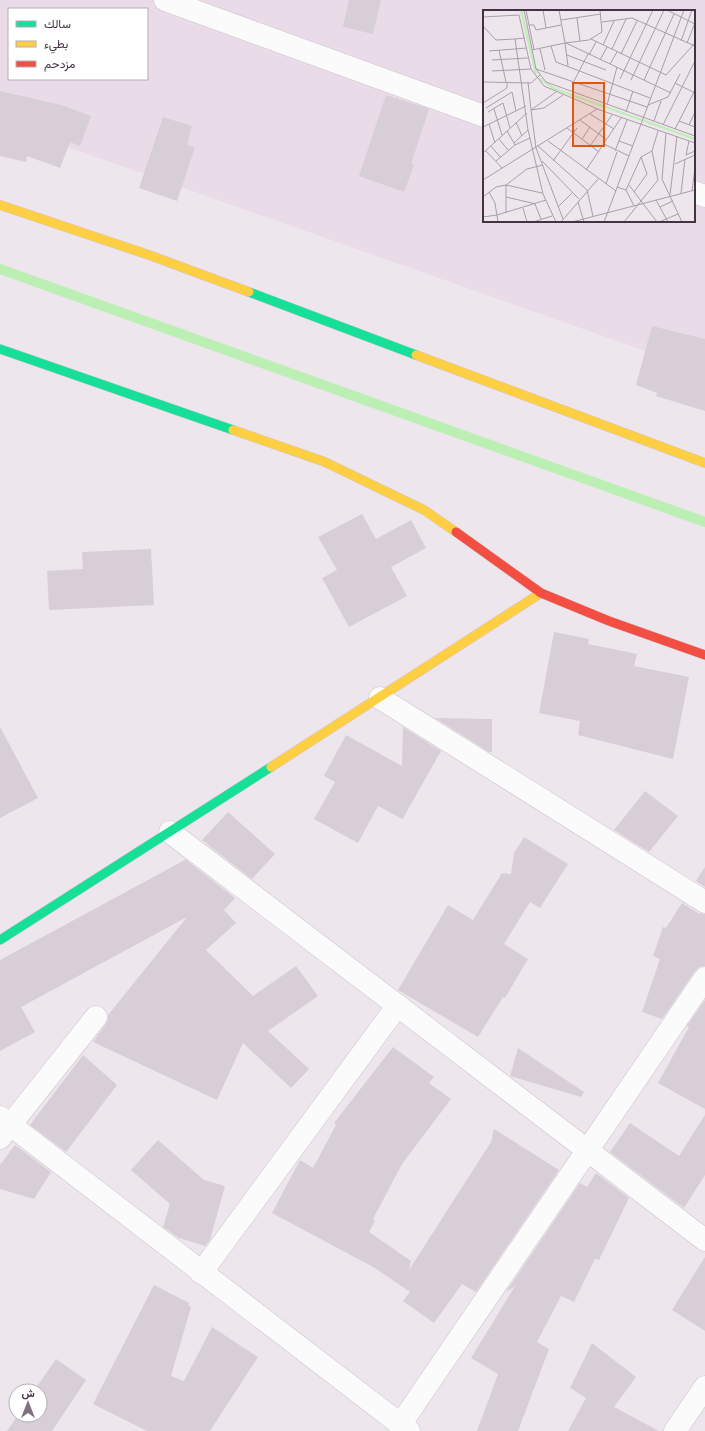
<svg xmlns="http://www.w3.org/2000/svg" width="705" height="1431" viewBox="0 0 705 1431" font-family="'Roboto Condensed',Vazirmatn,sans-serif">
  <rect width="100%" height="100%" fill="#eee6ed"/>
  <path fill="#eadbe8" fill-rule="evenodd" d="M0,0H705V372L0,123ZM9,9H147V79H9ZM484,11H694V221H484Z"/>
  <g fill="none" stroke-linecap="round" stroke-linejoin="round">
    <polyline stroke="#bcefb3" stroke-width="10" points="0,269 705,522"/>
  </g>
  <g fill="#d7ced7">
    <polygon points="349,0 381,0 373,34 343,27"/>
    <polygon points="0,91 61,105 91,116 80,146 70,142 60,168 27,156 26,162 0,156"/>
    <polygon points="386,95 429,109 411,164 414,165 404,192 359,176"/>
    <polygon points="163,117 192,126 187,145 195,147 177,201 139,188"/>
    <polygon points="652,326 705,339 705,411 656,396 657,393 636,385"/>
    <polygon points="362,514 376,539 411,520 426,548 391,567 407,596 349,627 322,578 337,570 318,537"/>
    <polygon points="151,549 154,605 49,610 47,571 83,569 82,552"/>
    <polygon points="554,632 589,639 588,644 637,654 634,666 689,677 673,759 578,735 580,721 539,713"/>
    <polygon points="435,718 492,719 492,752 489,752"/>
    <polygon points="0,727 38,798 0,818"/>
    <polygon points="403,727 441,751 402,820 402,819 378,806 358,843 314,819 335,782 324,776 346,735 402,766"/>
    <polygon points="645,791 678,816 649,852 614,830"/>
    <polygon points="228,812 275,854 252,879 202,840"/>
    <polygon points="524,837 568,864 540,908 530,902 504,944 528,959 505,998 503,997 478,1037 398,990 448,905 473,920 502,873 511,874 514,853"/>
    <polygon points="185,859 235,898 224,910 236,923 206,950 253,996 296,966 318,996 268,1031 309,1069 291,1088 243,1043 217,1100 93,1042 106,1024 108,1019 108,1015 187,917 21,1007 35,1032 0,1051 0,960 183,861"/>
    <polygon points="705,867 705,887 696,881"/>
    <polygon points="682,903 698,913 705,914 705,966 699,967 695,971 662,1019 642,1012 660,959 653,956 663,927 666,928"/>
    <polygon points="705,1000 705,1109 658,1083 689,1027 687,1026"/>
    <polygon points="393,1047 434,1077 429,1083 451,1099 402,1164 373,1219 375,1221 369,1232 411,1261 409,1270 491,1142 494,1129 559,1170 476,1292 462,1284 434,1323 403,1301 410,1292 375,1268 272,1213 300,1160 313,1168 336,1125 334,1123"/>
    <polygon points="518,1048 584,1092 581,1097 510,1076"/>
    <polygon points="83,1055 117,1085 66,1152 30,1125"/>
    <polygon points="705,1115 705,1175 684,1208 610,1152 630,1123 679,1156"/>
    <polygon points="158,1140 204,1180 225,1186 210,1240 205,1246 179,1238 163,1227 170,1204 131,1170"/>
    <polygon points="15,1145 51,1172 34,1199 0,1189 0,1165"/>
    <polygon points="596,1173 629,1198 599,1260 595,1259 574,1302 561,1296 537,1342 549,1349 518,1431 477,1431 498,1374 471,1358 515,1286 506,1292 580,1183 587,1187"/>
    <polygon points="705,1257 705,1331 672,1310"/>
    <polygon points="154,1285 189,1303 188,1305 191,1307 171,1376 184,1381 212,1327 258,1357 210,1431 147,1431 93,1404"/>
    <polygon points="592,1343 636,1377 614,1407 659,1431 568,1431 586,1398 570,1388"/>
    <polygon points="56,1359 86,1380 52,1431 7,1431 18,1415 40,1415 40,1391 34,1391"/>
  </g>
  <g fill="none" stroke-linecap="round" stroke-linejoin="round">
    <g stroke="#ccc3cb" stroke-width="23">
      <g id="street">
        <polyline points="165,0 484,116"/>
        <polyline points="694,192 705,196"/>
        <polyline points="380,698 705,902"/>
        <polyline points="170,832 705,1240"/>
        <polyline points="0,1117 409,1431"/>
        <polyline points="0,1138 96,1017"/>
        <polyline points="201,1273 398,1005"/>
        <polyline points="400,1425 705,978"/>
        <polyline points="675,1431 705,1387"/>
      </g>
    </g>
    <g stroke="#d5c4d2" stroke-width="10">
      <g id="fast">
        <polyline points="249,292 416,355"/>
        <polyline points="0,349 233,430"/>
        <polyline points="0,940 271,767"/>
      </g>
    </g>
    <g stroke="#d5c4d2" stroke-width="10">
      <g id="slow">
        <polyline points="0,205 149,255 249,292"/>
        <polyline points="416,355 705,463"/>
        <polyline points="233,430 325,462 424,510 456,532"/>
        <polyline points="271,767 541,593"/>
      </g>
    </g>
    <g stroke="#d5c4d2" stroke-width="10">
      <polyline id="jam" points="456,532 541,593 609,621 705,655"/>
    </g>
    <use href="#street" stroke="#fcfbfc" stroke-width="22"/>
    <use href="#fast" stroke="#16e098" stroke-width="9"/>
    <use href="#slow" stroke="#ffcf43" stroke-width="9"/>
    <use href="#jam" stroke="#f24e42" stroke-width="9"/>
  </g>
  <g transform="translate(483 10)">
    <rect width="212" height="212" fill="#eee6ed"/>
    <path fill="none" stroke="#bcefb3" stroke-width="2" d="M38,0L53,64M56,68L72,79L212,129"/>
    <path fill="none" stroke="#aa9ea9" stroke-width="1" d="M41,0L53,59L63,72L212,126M43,0L51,40M60,0L63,18M184,0L212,14M0,7L36,5L48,59L61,76L117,100L212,133M94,8L97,31M78,10L118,4M119,12L149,8L212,36M46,15H51L53,20L78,15M0,16L13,30L32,29M42,28L32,29L45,120L60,184L73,212M108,29L183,65L212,33M198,31L209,0M83,33L188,83M204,33L212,13M120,35L131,11M68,36L73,52L167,88M57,39L62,60M129,39L143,9M16,40L23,72M49,40L82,33L76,0M6,41L44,38M138,44L154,11M84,45L123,60M106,45L113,32M9,50L45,48M117,50L124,37M127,54L134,42M85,56L82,33L106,30L119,22L117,0M53,59L164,97M9,61L48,59M137,69L170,0M148,70L181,0M161,70L191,4M91,71L105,44M0,72L48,73L57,65M45,72L48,100L61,98L80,85M192,73L212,83M73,82L48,100L53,138L80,209M0,93L24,78V72M124,95L134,57M165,95L185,87L197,64M3,98L29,82L33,101M11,99L19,125M5,102L20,93L27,118M143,102L150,81M107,104L131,119M97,110L124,130M171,111L178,91M196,111L212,117M33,112L39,126M6,114L12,133M180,115L212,51M206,115L212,102M0,117L43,96M84,118L116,142M192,119L212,80M45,120L31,133L32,135L47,128M24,121L31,133M183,123L179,169L199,212M16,129L25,140M99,129L107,117M65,131L133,181M136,131L150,136M206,131L203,145L212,141M121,134L146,146M8,136L17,147M55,136L104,180L110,206M107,136L129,105M3,141L19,158M132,141L144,110M0,143L44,103M13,151L32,135M59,151L96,189M70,151L94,118M192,154L212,145M103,160L138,108M0,170L114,99M123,174L134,142M146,175L174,212M134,177L143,180L158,147L169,141M143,180L151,196M209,181L212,158M6,182L12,193L15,212M151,182L164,164L158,147M198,183L202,149M187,185L194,126M0,187L13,177L23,175L59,183M23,187V203M173,190L185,212M95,192L101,212M52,194L58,209M53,194L23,187V175L44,159L60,155M75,197L90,182M177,197L190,191M40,198L44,212M0,207L14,205L63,190M50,212L69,206M78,212L115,169M89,212L212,180M121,212L201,0M141,212L175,170L169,141L175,121M176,212L195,204"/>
    <path fill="#e0570f" fill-opacity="0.15" stroke="#e0570f" stroke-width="2" d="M90,73H121V136H90Z"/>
    <rect width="212" height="212" fill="none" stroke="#433242" stroke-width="2"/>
  </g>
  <rect x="8" y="8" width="140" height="72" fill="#ffffff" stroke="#b4adb3"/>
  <rect x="16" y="21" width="20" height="6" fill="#16e098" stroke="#b4adb3"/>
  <text x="44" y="28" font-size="12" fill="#433242">سالك</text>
  <rect x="16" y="41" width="20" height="6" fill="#ffcf43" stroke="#b4adb3"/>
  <text x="44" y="48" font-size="12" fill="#433242">بطيء</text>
  <rect x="16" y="61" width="20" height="6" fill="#f24e42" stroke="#b4adb3"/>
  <text x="44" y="68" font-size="12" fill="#433242">مزدحم</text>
  <g transform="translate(28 1403)"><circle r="19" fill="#ffffff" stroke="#b4adb3"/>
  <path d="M0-3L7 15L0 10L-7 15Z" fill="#7f717e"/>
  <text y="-6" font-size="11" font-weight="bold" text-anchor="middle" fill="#433242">ش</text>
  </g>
</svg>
